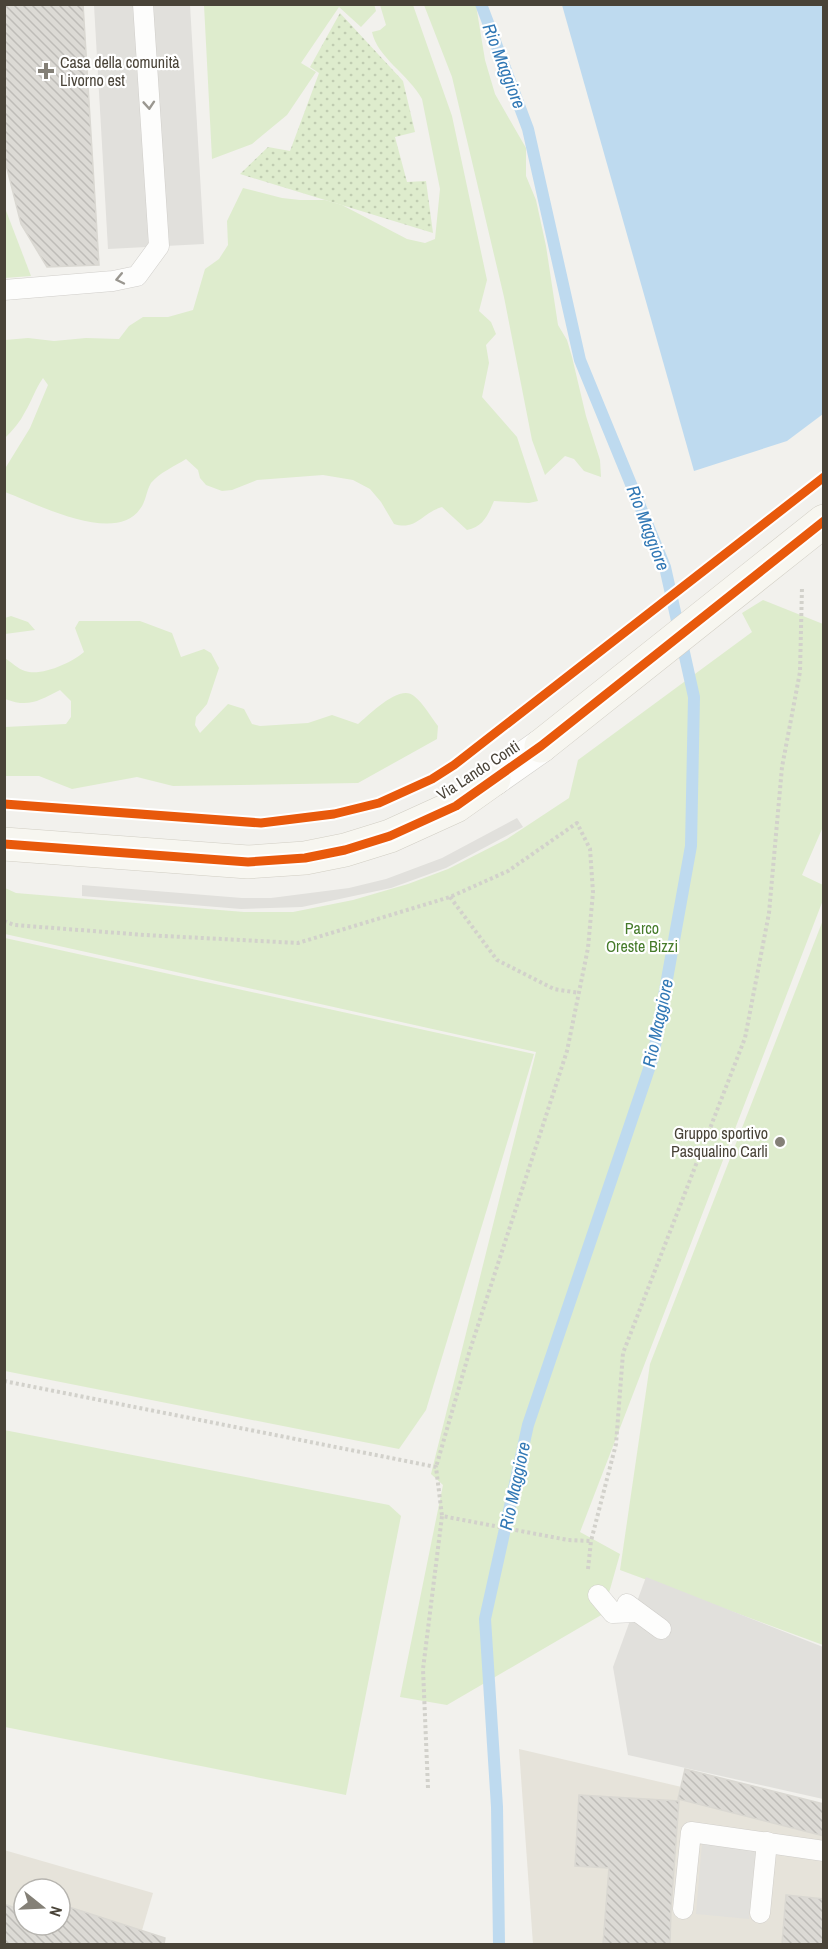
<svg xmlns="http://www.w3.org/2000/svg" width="828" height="1949" viewBox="0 0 828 1949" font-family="'Archivo Narrow',sans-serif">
  <defs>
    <pattern id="garden-dots" width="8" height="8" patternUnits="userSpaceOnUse" patternTransform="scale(1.5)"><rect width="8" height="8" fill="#deeccd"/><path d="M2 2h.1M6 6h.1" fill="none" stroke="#c0ccb1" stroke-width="1.8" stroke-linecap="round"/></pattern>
    <pattern id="building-back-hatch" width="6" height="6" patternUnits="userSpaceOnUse" patternTransform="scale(1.5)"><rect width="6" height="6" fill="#dcdad5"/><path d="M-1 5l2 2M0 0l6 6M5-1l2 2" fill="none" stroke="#bebcb8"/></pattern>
  </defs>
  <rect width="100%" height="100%" fill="#f2f1ed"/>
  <g fill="#e6e3da" fill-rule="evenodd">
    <polygon points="519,1749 823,1820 823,1944 533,1944"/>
    <path d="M4,1850L153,1893L138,1944H5ZM24,1889H60V1925H24Z"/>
  </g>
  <g fill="#deeccd">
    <polygon points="374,4 376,11 361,27 339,7 301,63 316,72 287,115 252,144 212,159 204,5"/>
    <path d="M380,5H413L452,116L487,280L479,311L491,322L496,334L486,345L489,363L482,397L517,437L538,501L529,503L494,501C488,515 483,527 467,530L442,507C422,513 416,531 394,524L381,502L370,489L353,480L323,475L257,480L232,490L222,491L206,485L200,478L198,470L186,459C175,466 159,473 151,483C146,491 146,502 140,509C115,545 37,504 5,492L6,467L30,428L48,385L43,378C35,389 32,401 25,412C20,422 13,430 5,438V340L28,338L54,341L86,338L119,339L129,326L143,317H168L193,310L205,269L219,259L228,245L227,221L243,188L282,198L300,200H325L342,205L407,239L425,243L435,239L440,189L422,99C409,75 377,57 372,32L380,30L386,25Z"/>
    <polygon points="424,5 476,5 485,60 495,94 526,148 526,176 536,200 546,246 558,325 567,340 572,357 586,416 600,460 601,477 584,471 574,459 565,456 545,475 532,440 504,297 452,77"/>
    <polygon points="5,208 31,276 5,278"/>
    <polygon points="763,600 823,624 823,830 822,829 802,875 823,885 823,900 580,1532 620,1554 603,1614 447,1705 400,1697 443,1485 431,1474 536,1052 5,934 5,888 16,893 244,912 293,912 353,900 408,884 448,869 507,839 569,798 578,760 752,632 742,613"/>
    <polygon points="11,616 28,622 35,630 5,634 5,618"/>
    <path d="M79,621H140L172,633L181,657L204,649L211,653L219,668L207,704L196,717L195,725L200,733L228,704L244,709L252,724L260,726L308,723L332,715L358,724C369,715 400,683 414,696C424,704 431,717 438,726L437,739L358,783L173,786L137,777L72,789L39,776H5V727L66,724L71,717V701L60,690C38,701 29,708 5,699V658C11,662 18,669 25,671C41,677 73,662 84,652L75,628Z"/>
    <polygon points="823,920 823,1645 620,1570 650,1364"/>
    <polygon points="5,938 534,1054 426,1410 399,1449 5,1371"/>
    <polygon points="4,1430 389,1505 401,1516 346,1795 5,1727"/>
  </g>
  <polygon fill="url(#garden-dots)" points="340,13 403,81 415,132 395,137 407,182 426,181 433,233 240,174 268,147 290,151 319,73 310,67"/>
  <g fill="#e1e0dc">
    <polygon points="94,5 190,5 204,244 108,249"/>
    <polygon points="517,818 523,827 446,868 391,888 302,907 241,909 82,896 82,885 242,898 271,898 349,888 386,879 442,858"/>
    <polygon points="646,1577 823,1647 823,1799 628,1755 613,1667"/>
    <polygon points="702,1844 756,1849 749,1919 696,1914"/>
  </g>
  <polygon fill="#bedaef" points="562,5 823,5 823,414 787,441 694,471"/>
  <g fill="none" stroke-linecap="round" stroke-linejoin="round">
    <polyline stroke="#bedaef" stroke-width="12" points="481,4 528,129 580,360 665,567 694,697 691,846 653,1057 528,1425 485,1619 497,1807 499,1944"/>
  </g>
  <g fill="url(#building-back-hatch)" stroke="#dad8d2" stroke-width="1.5">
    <polygon points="4,4 83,4 99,265 47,267 21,224 4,157"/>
    <polygon points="685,1769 824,1804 824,1836 678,1799"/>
    <polygon points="579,1795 679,1801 671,1908 670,1944 603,1944 609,1868 575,1866"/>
    <polygon points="786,1895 824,1899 824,1944 782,1944"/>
    <polygon points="4,1904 24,1911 24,1925 60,1925 60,1904 165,1938 164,1944 4,1944"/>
  </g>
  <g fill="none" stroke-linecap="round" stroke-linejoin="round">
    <g stroke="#d0ceca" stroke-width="21">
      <g id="lane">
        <polyline points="4,290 113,281 137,276 159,246 143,4"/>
        <polyline points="598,1595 613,1613 637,1612"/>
        <polyline points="627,1604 661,1629"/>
        <polyline points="683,1909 691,1832 824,1851"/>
        <polyline points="760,1913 767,1842"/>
      </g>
    </g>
    <g stroke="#d0ceca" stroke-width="34">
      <polyline id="street" points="494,779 541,746"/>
    </g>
    <g stroke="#d1cec4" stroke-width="34">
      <g id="secondary">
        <polyline points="541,746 824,521"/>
        <polyline points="4,844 248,862 305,858 345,850 390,836 456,806 494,779"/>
      </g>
    </g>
    <g stroke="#d2d1cb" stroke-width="4" stroke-dasharray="3 3" stroke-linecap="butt">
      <polyline points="450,897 497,960 554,989 579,993"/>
      <polyline points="4,921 14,925 145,935 298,943 450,897 508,871 577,823 590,849 593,892 588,948 567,1051 469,1353 436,1467"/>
      <polyline points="4,1381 436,1467 442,1516"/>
      <polyline points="588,1569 591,1541 616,1444 623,1353 745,1038 769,913 782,767 800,672 802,587"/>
      <polyline points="428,1788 423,1669 442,1516 568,1540 591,1541"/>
    </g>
    <use href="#lane" stroke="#fdfdfc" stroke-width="20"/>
    <use href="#street" stroke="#fdfdfc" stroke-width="33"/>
    <use href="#secondary" stroke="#f7f6f0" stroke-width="33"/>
    <g stroke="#fff" stroke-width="13">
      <g id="cycleway">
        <polyline points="4,804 261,823 334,814 379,803 432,779 454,765 824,477"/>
        <polyline points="4,844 248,862 305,858 345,850 390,836 456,806 541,746 824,521"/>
      </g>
    </g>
    <use href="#cycleway" stroke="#e8590c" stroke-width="9"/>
  </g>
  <defs><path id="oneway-chevron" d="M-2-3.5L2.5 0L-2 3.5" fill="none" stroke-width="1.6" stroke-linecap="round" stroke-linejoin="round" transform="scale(1.5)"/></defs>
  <g stroke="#9a9790">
    <use href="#oneway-chevron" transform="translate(149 105) rotate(86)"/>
    <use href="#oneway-chevron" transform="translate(120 279) rotate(168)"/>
  </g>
  <g fill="#848077" stroke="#fff" stroke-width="2">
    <path d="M43 62h6v6h6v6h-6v6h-6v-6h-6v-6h6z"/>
    <circle cx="780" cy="1142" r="6"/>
  </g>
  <g text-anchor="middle" stroke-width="4.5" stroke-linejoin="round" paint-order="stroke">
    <g font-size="16" fill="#494338" stroke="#fff" text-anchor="start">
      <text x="60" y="68">Casa della comunità<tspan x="60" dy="18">Livorno est</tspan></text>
      <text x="768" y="1139" text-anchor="end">Gruppo sportivo<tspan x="768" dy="18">Pasqualino Carli</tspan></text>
    </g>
    <g font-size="16" fill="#494338" stroke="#fff">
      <text transform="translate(478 770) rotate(-33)" y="6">Via Lando Conti</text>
    </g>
    <g font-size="16" fill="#467b2b" stroke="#fff">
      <text x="642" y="934">Parco<tspan x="642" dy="18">Oreste Bizzi</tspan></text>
    </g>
    <g font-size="18" font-style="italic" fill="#3178b5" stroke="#fff">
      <text transform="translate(504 66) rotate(69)" y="6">Rio Maggiore</text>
      <text transform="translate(648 528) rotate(69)" y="6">Rio Maggiore</text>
      <text transform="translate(658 1023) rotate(-78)" y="6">Rio Maggiore</text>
      <text transform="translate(515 1486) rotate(-78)" y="6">Rio Maggiore</text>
    </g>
  </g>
  <rect width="828" height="1949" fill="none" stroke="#494338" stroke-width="12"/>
  <g transform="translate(42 1907) rotate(108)"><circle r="28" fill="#ffffff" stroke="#b6b4af" stroke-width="1.5"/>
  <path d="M0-4.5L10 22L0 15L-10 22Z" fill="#848077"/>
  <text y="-9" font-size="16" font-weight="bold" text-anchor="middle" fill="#494338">N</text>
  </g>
</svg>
